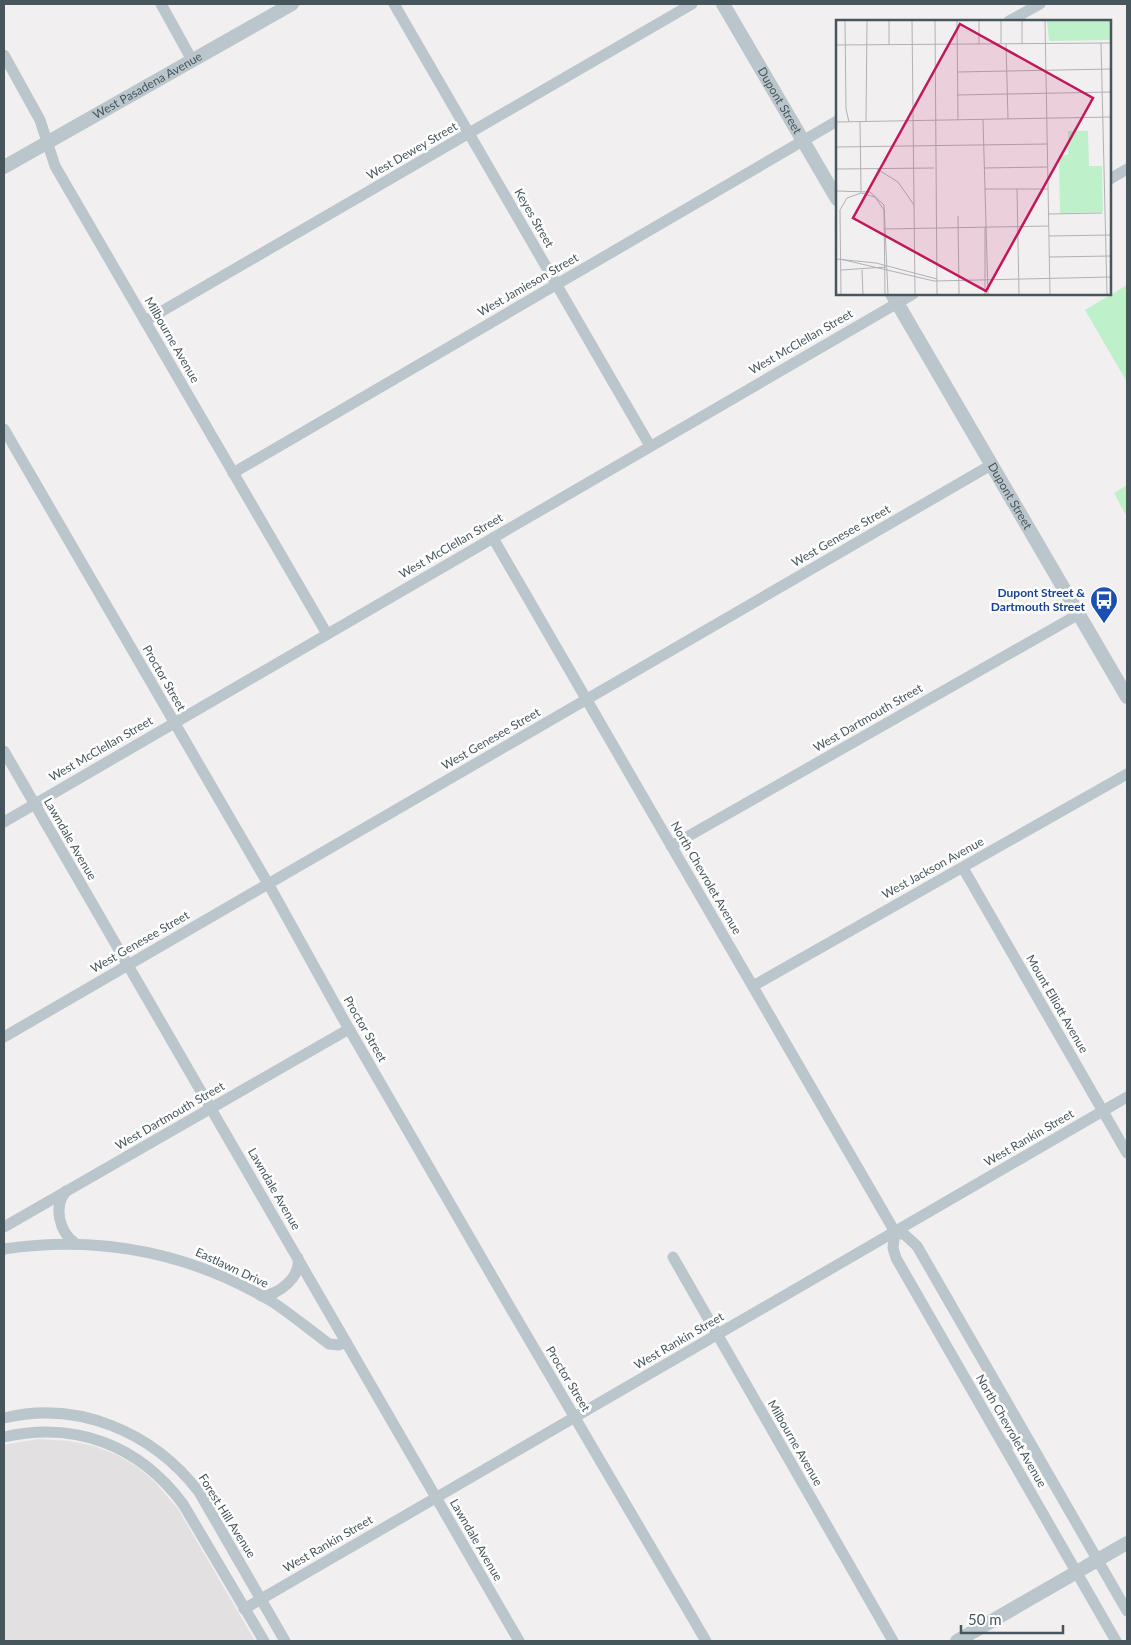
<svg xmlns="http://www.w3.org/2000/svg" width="1131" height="1645" viewBox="0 0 1131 1645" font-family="Lato,sans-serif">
  <rect width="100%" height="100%" fill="#f2eff0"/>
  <polygon fill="#e3e0e2" points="38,1439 69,1441 94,1446 117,1455 136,1466 154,1481 178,1509 255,1641 4,1641 4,1445"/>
  <g fill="#bef0c9">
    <polygon points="1127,285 1127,382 1085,310"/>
    <polygon points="1127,485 1127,517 1114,493"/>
  </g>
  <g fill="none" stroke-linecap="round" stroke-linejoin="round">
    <g stroke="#bbc6cc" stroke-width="11">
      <polyline points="161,4 192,60"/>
      <polyline points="394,4 650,446"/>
      <polyline points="1009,21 1040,4"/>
      <polyline points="4,55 40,120 55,166 327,634"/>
      <polyline points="1110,179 1127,169"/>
      <polyline points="145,321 692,4"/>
      <polyline points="4,429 274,894 341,1015 507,1302 706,1641"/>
      <polyline points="233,473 837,121"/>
      <polyline points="493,538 895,1232 893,1248 896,1258 1116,1641"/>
      <polyline points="4,751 519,1641"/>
      <polyline points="4,822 913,294"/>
      <polyline points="671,846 1079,614"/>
      <polyline points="963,868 1127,1153"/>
      <polyline points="753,986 1127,774"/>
      <polyline points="4,1037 991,465"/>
      <path d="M66,1191C53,1207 59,1232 76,1244"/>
      <polyline points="4,1227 349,1029"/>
      <polyline points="895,1232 905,1235 917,1246 1127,1611"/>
      <path d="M4,1249C99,1235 188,1252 271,1301C291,1314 310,1330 329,1344L339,1345L346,1342"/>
      <polyline points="673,1257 893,1641"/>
      <path d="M261,1296C279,1295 301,1277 298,1258"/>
      <path d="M4,1418C78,1400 153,1432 199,1492L285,1641"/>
      <path d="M4,1437C76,1421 139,1445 183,1504L264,1641"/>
      <polyline points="1005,1447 1025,1435"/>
      <polyline points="244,1609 1127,1097"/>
    </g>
    <g stroke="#bbc6cc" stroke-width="14">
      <path id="s1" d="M723,4L837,199"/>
      <path id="s2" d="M4,167L292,4"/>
      <path id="s3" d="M892,294L1127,697"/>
      <polyline points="957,1641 1127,1543"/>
    </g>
  </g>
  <defs>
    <g id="bus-pin" transform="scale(1.4375)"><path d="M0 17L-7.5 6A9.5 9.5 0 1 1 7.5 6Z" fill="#1a4fb4" stroke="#fff"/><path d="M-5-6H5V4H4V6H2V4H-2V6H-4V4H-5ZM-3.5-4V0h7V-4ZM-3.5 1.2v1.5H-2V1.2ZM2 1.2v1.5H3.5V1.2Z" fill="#fff"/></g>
  </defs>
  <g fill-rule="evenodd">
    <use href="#bus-pin" x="1104" y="600"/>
  </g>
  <g text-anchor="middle" stroke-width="5" stroke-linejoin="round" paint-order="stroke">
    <g font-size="12" fill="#47565d" stroke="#fff">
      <text dy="4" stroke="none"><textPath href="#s2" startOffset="165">West Pasadena Avenue</textPath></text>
      <text dy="4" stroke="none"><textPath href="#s1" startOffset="112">Dupont Street</textPath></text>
      <text transform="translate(412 151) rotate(-30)" y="4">West Dewey Street</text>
      <text transform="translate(534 218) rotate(60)" y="4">Keyes Street</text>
      <text transform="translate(528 285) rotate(-30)" y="4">West Jamieson Street</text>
      <text transform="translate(172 340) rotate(60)" y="4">Milbourne Avenue</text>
      <text transform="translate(801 342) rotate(-30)" y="4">West McClellan Street</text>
      <text dy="4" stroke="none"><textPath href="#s3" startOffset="234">Dupont Street</textPath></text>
      <text transform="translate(841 536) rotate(-30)" y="4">West Genesee Street</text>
      <text transform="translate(451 546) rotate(-30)" y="4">West McClellan Street</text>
      <text transform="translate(164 678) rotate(60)" y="4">Proctor Street</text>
      <text transform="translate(868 718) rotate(-30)" y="4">West Dartmouth Street</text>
      <text transform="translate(491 739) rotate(-30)" y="4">West Genesee Street</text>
      <text transform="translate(101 749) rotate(-30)" y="4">West McClellan Street</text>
      <text transform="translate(70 839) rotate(60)" y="4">Lawndale Avenue</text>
      <text transform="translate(933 868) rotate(-29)" y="4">West Jackson Avenue</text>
      <text transform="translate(706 878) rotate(60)" y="4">North Chevrolet Avenue</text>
      <text transform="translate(140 942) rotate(-30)" y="4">West Genesee Street</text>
      <text transform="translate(1057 1004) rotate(60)" y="4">Mount Elliott Avenue</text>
      <text transform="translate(365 1029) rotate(60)" y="4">Proctor Street</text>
      <text transform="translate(170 1116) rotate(-30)" y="4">West Dartmouth Street</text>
      <text transform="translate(1029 1138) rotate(-30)" y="4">West Rankin Street</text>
      <text transform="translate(274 1189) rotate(60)" y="4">Lawndale Avenue</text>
      <text transform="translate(232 1268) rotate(25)" y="4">Eastlawn Drive</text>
      <text transform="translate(679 1341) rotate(-30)" y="4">West Rankin Street</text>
      <text transform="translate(568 1379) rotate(59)" y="4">Proctor Street</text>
      <text transform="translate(1011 1431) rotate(60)" y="4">North Chevrolet Avenue</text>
      <text transform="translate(795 1443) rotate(60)" y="4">Milbourne Avenue</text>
      <text transform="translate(227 1516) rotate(58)" y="4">Forest Hill Avenue</text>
      <text transform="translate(476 1540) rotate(60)" y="4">Lawndale Avenue</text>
      <text transform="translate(328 1544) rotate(-30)" y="4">West Rankin Street</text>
    </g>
    <g font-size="12" font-weight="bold" fill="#164399" stroke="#fff" text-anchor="end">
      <text x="1085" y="597">Dupont Street &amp;<tspan x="1085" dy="14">Dartmouth Street</tspan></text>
    </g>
  </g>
  <g transform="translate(836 20)">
    <rect width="275" height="275" fill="#f2eff0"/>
    <path d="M211,0H275V20L213,21ZM232,111H252L253,146H266L267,192L224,193L223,135H232Z" fill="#bef0c9"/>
    <path fill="none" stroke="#aeb2b5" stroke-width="1" d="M9,0L10,89L13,102M53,0V25M76,0L79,275M99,0L101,275M121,0L122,100M186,0V24M209,0L214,275M265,23L271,275M143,24V0M165,24V0M170,24L172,99M0,25L275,23M121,52L275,49M121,75L275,72M147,100L152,275M0,102L275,97M24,102L25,171M30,102L31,0M0,127L211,124M148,148L211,147M0,149L98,148M41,149L62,162L78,185M149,169H212M181,169L183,275M0,171L34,172L48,185L52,275M212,194L266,193M122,196L123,275M48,209L213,206M213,216L275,215M213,237L275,236M0,239L40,243L101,259M4,239L98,261L275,257M5,250L50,247M26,250L27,275M5,275L4,190L11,178L25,173L39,177L48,190L49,275M149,275V207"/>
    <path fill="#c2185b" fill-opacity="0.15" stroke="#c2185b" stroke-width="2.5" d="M124,4L257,78L150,271L17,198Z"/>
    <rect width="275" height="275" fill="none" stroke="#47565d" stroke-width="2.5"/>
  </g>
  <rect width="1131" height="1645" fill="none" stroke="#47565d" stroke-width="10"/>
  <path d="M961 1625v8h102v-8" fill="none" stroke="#47565d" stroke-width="2.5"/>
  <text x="968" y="1625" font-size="15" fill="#47565d" stroke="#ffffff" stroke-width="4" paint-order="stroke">50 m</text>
</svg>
